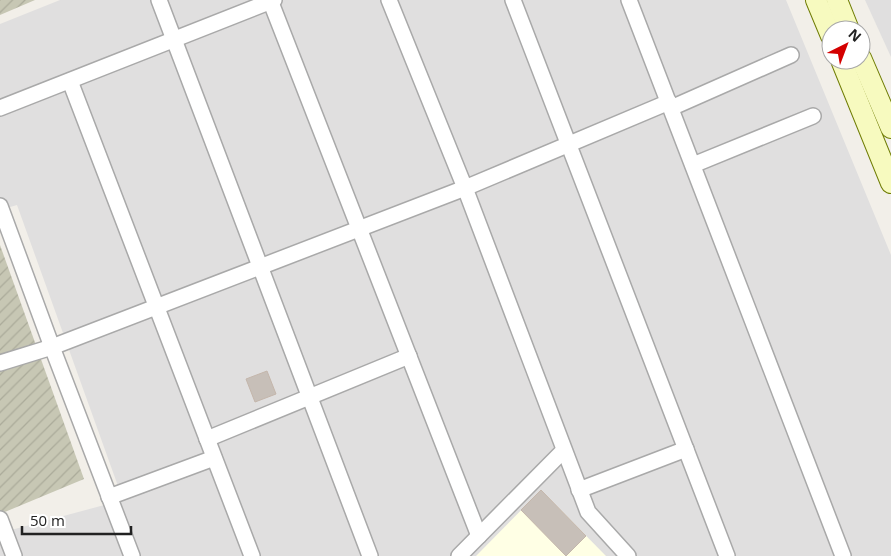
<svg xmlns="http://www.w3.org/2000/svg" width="891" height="556" viewBox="0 0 891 556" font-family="'Open Sans',sans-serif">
  <defs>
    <pattern id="construction-furrows" width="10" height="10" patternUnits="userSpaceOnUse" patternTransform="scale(1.25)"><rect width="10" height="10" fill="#c7c7b4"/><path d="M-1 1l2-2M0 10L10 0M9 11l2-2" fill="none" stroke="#abab9a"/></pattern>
  </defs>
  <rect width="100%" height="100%" fill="#f2efe9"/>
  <g fill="#e0dfdf">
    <polygon points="60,0 786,0 891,255 891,556 0,556 0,533 123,500 17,205 0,210 0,24"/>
    <polygon points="865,0 891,0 891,57"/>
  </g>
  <polygon fill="#ffffe5" points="541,490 606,556 476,556"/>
  <g fill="url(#construction-furrows)">
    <polygon points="0,0 35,0 0,15"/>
    <polygon points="0,245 84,479 0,514"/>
  </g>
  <g fill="#c7bfb8" stroke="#c4b6ab">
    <polygon points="267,371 276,394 255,402 246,379"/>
    <polygon points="541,490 586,536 566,556 521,510"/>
  </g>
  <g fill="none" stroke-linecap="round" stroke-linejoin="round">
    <g stroke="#a9a9a9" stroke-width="18">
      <g id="minor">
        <polyline points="159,0 370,556"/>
        <polyline points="270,0 479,536"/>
        <polyline points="389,0 465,188 588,512 628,556"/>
        <polyline points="513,0 727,556"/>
        <polyline points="629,0 843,556"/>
        <polyline points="70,81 252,556"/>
        <polyline points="0,108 274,0"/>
        <polyline points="671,108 791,55"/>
        <polyline points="693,165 813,116"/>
        <polyline points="0,206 52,347 132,556"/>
        <polyline points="0,363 52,347 465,188 669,102"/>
        <polyline points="207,439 409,356"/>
        <polyline points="579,490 686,449"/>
        <polyline points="109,497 214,458"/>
        <polyline points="0,519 14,556"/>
        <polyline points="459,556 564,450"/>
      </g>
    </g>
    <g stroke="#707d05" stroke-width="22">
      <g id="secondary">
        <polyline points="816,0 831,36"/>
        <polyline points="837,0 849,30"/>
        <polyline points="861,58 891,128"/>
        <polyline points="841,60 891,183"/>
      </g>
    </g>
    <use href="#minor" stroke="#fff" stroke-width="15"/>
    <use href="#secondary" stroke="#f7fabf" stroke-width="20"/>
  </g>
  <g transform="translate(846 45) rotate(42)"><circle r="24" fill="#ffffff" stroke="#a7a7a7"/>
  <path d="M0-4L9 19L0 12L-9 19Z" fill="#d40000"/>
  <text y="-8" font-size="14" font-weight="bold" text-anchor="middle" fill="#222222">N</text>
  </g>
  <path d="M22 526v8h109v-8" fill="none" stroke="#222222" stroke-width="2.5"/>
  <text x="30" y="526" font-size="15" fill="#222222" stroke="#ffffff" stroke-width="4" paint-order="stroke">50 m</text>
</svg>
